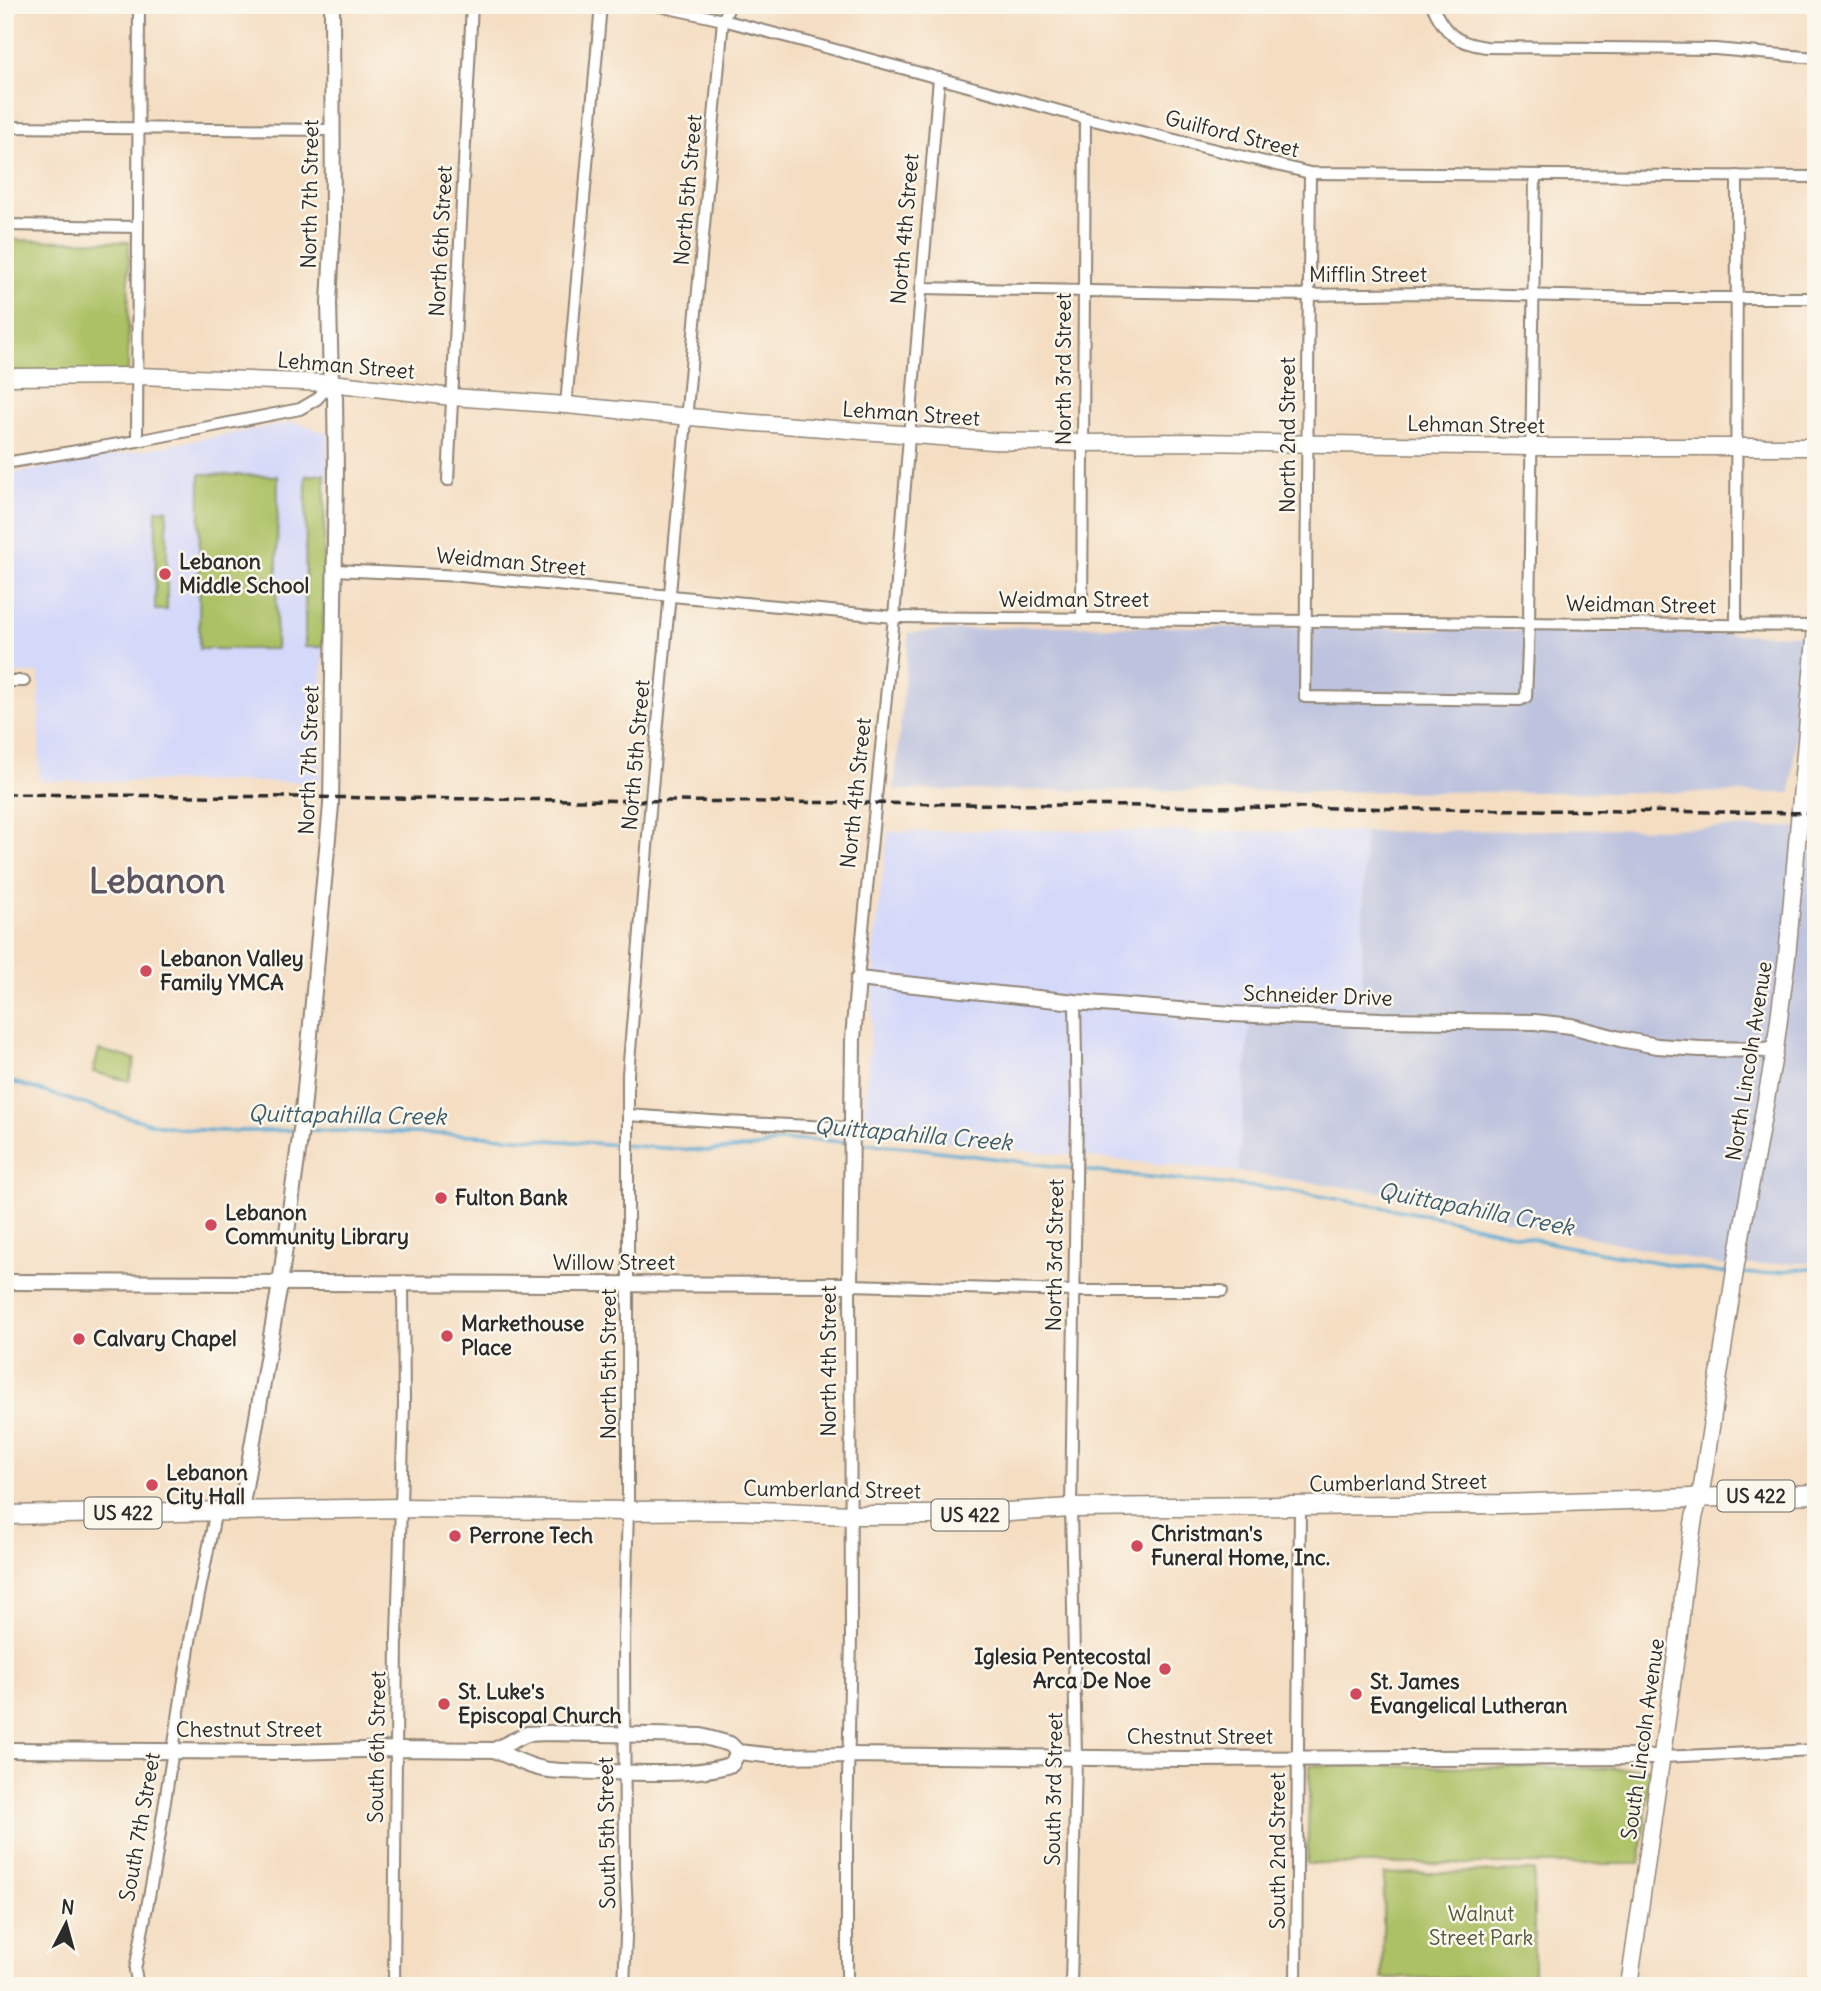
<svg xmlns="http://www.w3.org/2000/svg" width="1821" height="1991" viewBox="0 0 1821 1991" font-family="Delius,sans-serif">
  <rect width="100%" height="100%" fill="#fbf7ec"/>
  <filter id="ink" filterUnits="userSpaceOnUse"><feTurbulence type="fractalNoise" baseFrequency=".0143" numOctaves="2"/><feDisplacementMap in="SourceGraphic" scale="14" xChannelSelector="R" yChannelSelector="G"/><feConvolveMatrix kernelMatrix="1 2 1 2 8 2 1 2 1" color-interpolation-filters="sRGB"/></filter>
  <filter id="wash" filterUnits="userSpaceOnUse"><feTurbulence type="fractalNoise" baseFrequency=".00686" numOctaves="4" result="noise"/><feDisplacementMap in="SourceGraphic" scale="28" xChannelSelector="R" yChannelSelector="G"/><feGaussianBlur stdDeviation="1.57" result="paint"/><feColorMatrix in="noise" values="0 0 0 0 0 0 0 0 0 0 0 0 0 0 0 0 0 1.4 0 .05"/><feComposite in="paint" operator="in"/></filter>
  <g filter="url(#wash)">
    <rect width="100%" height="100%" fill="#f4ddc1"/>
    <g fill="#d4d8f9">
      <polygon points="296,422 328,434 320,782 39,781 39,673 5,673 5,475"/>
      <polygon points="1002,830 1365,832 1361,1013 1251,1007 1238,1172 1037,1152 863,1131 875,968 872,961 888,832"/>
    </g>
    <g fill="#bdc3de">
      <polygon points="1034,626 1351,628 1804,635 1791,793 894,790 909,633"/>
      <polygon points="1808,827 1805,851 1816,851 1816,1262 1724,1266 1387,1193 1238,1172 1251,1006 1361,1013 1365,832"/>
    </g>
    <g fill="#acc165" stroke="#6c7648" stroke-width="2">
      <polygon points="5,240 129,242 128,374 5,374"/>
      <polygon points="200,474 278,476 276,649 199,649"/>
      <polygon points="325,474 323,647 305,647 306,476"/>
      <polygon points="167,509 167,610 155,610 156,510"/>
      <polygon points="99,1050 135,1059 129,1081 93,1072"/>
      <polygon points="1310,1765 1651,1769 1640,1864 1307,1864"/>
      <polygon points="1534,1871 1534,1978 1382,1978 1384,1874"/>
    </g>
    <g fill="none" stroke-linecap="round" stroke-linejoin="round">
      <g stroke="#56a7d0" stroke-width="3.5">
        <path d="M5,1080C52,1093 98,1110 146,1122C194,1134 247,1131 297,1130"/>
        <polyline points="305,1130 474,1135 707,1151 759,1147 781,1141 817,1140 848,1142"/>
        <polyline points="856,1143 908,1147 1106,1173 1286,1190 1438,1217 1565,1246 1714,1272 1730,1273"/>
        <polyline points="1738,1273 1759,1274 1816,1267"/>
      </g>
    </g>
  </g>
  <g filter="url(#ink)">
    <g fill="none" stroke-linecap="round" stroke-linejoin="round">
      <g stroke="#908476" stroke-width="14">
        <g id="minor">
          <polyline points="655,5 723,20 799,40 1085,118 1310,173 1816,177"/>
          <path d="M1432,5C1444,33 1456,43 1486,47L1715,49L1816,58"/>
          <polyline points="5,127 332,130"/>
          <polyline points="1310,173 1305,697 1520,700 1526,697 1529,623 1535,176"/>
          <polyline points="5,225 138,227"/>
          <polyline points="921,288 1309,295 1421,293 1647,298 1816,298"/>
          <polyline points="566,405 601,5"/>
          <polyline points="137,441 139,5"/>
          <polyline points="5,463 137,441 300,409 317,399 331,383"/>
          <polyline points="448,480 472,5"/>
          <polyline points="335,570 461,576 894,617 1816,626"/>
          <polyline points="1082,619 1085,118"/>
          <polyline points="1736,625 1737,176"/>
          <polyline points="5,681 24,681"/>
          <polyline points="858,979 894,617 939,78"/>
          <polyline points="628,1115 726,1122 851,1128"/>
          <polyline points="1662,1757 1816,1750"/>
          <polyline points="138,1986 135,1970 155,1865 191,1635 216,1510"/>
          <polyline points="394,1986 397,1636 404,1405 403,1284"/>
          <polyline points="624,1986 627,1912 625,1868 624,1638 628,1511 628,1074 652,788 723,20 730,5"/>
          <polyline points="847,1986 847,1828 851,1636 850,1285 1075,1291 1222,1291"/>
          <polyline points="1071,1986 1076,1757 1071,1508 1077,1113 1075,1002"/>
          <polyline points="1296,1986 1300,1507"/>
        </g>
      </g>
      <g stroke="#908476" stroke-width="18">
        <g id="tertiary">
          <polyline points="5,1282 850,1285 853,1039 858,979 1075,1002 1232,1014 1381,1020 1535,1022 1571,1026 1620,1039 1657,1046 1700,1049 1775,1050"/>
          <polyline points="241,1510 280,1284 302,1122 331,805 336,472 335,397 331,383 329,303 333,225 332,5"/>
          <polyline points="5,1750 292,1752 398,1749 494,1750 527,1734 547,1733 701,1736 730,1744 738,1752 775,1756 849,1755 1183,1759 1662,1757"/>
          <path d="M494,1750C511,1757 530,1768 549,1770C565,1772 582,1771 598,1772C636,1772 697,1777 732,1764L738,1752"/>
        </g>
      </g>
      <g stroke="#908476" stroke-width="19">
        <g id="secondary">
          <polyline points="5,377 138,376 331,383 452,397 566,405 743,422 992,441 1083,443 1195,442 1532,447 1816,447"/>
          <polyline points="1629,1986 1678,1642 1686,1570 1694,1518 1702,1486 1736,1264 1775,1050 1787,957 1816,628"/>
        </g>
      </g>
      <g stroke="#908476" stroke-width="21">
        <polyline id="trunk" points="5,1515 402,1508 628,1511 735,1510 850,1515 961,1515 1071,1508 1500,1504 1816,1494"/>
      </g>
      <use href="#minor" stroke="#fff" stroke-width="10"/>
      <use href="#tertiary" stroke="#fff" stroke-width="14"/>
      <use href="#secondary" stroke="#fff" stroke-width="16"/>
      <use href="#trunk" stroke="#fff" stroke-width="18"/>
      <polyline stroke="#2b2b2b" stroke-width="3.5" stroke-dasharray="10 5" stroke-linecap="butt" points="5,794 1816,813"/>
    </g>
  </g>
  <g fill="#d1495b" stroke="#fbf7ec" stroke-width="2.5">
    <circle cx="165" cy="574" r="7"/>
    <circle cx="146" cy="971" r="7"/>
    <circle cx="441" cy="1198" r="7"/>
    <circle cx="211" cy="1225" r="7"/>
    <circle cx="447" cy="1336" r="7"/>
    <circle cx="79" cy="1339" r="7"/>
    <circle cx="152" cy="1485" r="7"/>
    <circle cx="455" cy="1536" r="7"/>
    <circle cx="1137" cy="1546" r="7"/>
    <circle cx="1165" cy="1669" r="7"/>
    <circle cx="1356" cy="1694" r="7"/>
    <circle cx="444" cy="1704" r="7"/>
  </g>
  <g text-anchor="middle" stroke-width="5" stroke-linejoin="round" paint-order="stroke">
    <g fill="#fbf7ec" stroke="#696865" stroke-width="2">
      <rect x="1717.5" y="1480.5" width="77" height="31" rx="5"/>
      <rect x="84.5" y="1497.5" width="77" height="31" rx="5"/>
      <rect x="931.5" y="1499.5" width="77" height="31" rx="5"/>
    </g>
    <g font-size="19" font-weight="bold" fill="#2b2b2b">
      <text x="1756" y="1503">US 422</text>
      <text x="123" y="1520">US 422</text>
      <text x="970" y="1522">US 422</text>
    </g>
    <g font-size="21" fill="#2b2b2b" stroke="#fbf7ec">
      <text transform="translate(1232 134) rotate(14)" y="7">Guilford Street</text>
      <text transform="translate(688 190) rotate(-85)" y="7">North 5th Street</text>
      <text transform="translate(310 194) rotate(-89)" y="7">North 7th Street</text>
      <text transform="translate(905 229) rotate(-85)" y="7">North 4th Street</text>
      <text transform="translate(441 241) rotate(-87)" y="7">North 6th Street</text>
      <text x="1368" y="282">Mifflin Street</text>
      <text transform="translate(346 366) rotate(5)" y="7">Lehman Street</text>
      <text transform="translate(1064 369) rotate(-90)" y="7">North 3rd Street</text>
      <text transform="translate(911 414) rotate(4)" y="7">Lehman Street</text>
      <text transform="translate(1476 425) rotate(1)" y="7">Lehman Street</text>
      <text transform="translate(1288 435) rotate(-90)" y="7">North 2nd Street</text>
      <text transform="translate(511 562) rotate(5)" y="7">Weidman Street</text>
      <text x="1074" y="607">Weidman Street</text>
      <text transform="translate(1641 605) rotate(1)" y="7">Weidman Street</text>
      <text transform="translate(636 755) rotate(-85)" y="7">North 5th Street</text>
      <text transform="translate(309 760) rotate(-88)" y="7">North 7th Street</text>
      <text transform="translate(856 793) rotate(-84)" y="7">North 4th Street</text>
      <text transform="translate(1318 996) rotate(2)" y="7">Schneider Drive</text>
      <text transform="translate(1749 1061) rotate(-81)" y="7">North Lincoln Avenue</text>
      <text transform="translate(1055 1255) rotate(-89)" y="7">North 3rd Street</text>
      <text x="614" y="1270">Willow Street</text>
      <text transform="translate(829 1361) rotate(-90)" y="7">North 4th Street</text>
      <text transform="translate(609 1364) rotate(-90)" y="7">North 5th Street</text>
      <text transform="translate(1398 1483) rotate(-1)" y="7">Cumberland Street</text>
      <text transform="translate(832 1490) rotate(1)" y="7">Cumberland Street</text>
      <text x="249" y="1737">Chestnut Street</text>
      <text x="1200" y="1744">Chestnut Street</text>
      <text transform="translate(1643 1739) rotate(-82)" y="7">South Lincoln Avenue</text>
      <text transform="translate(377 1747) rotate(-89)" y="7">South 6th Street</text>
      <text transform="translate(1054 1789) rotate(-89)" y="7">South 3rd Street</text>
      <text transform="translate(140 1827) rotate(-80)" y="7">South 7th Street</text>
      <text transform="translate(607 1833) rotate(-91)" y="7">South 5th Street</text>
      <text transform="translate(1278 1851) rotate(-90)" y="7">South 2nd Street</text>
    </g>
    <g font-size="21" font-weight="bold" fill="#2b2b2b" stroke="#fbf7ec" text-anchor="start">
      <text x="179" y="569">Lebanon<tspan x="179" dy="24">Middle School</tspan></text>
      <text x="160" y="966">Lebanon Valley<tspan x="160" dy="24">Family YMCA</tspan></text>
      <text x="455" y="1205">Fulton Bank</text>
      <text x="225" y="1220">Lebanon<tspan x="225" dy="24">Community Library</tspan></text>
      <text x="461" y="1331">Markethouse<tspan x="461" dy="24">Place</tspan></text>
      <text x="93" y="1346">Calvary Chapel</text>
      <text x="166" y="1480">Lebanon<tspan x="166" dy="24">City Hall</tspan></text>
      <text x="1151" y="1541">Christman's<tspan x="1151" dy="24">Funeral Home, Inc.</tspan></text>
      <text x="469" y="1543">Perrone Tech</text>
      <text x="1151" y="1664" text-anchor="end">Iglesia Pentecostal<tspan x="1151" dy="24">Arca De Noe</tspan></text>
      <text x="1370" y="1689">St. James<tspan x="1370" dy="24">Evangelical Lutheran</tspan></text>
      <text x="458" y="1699">St. Luke's<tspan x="458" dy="24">Episcopal Church</tspan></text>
    </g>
    <g font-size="21" fill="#52583c" stroke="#fbf7ec">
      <text x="1481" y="1921">Walnut<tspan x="1481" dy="24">Street Park</tspan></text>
    </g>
    <g font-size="23" font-style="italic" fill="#3c5d6d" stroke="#fbf7ec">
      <text transform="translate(347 1115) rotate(1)" y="8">Quittapahilla Creek</text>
      <text transform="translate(913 1134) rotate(5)" y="8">Quittapahilla Creek</text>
      <text transform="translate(1476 1209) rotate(11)" y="8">Quittapahilla Creek</text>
    </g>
    <g font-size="35" font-weight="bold" fill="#5e5563" stroke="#fbf7ec">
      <text x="157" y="893">Lebanon</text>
    </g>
  </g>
  <rect width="1821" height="1991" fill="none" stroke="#fbf7ec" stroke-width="28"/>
  <g transform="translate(66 1924) rotate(6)" stroke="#fbf7ec" stroke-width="5" paint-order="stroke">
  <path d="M0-5L12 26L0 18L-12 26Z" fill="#2b2b2b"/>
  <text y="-10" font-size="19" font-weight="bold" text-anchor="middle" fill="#2b2b2b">N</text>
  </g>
</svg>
